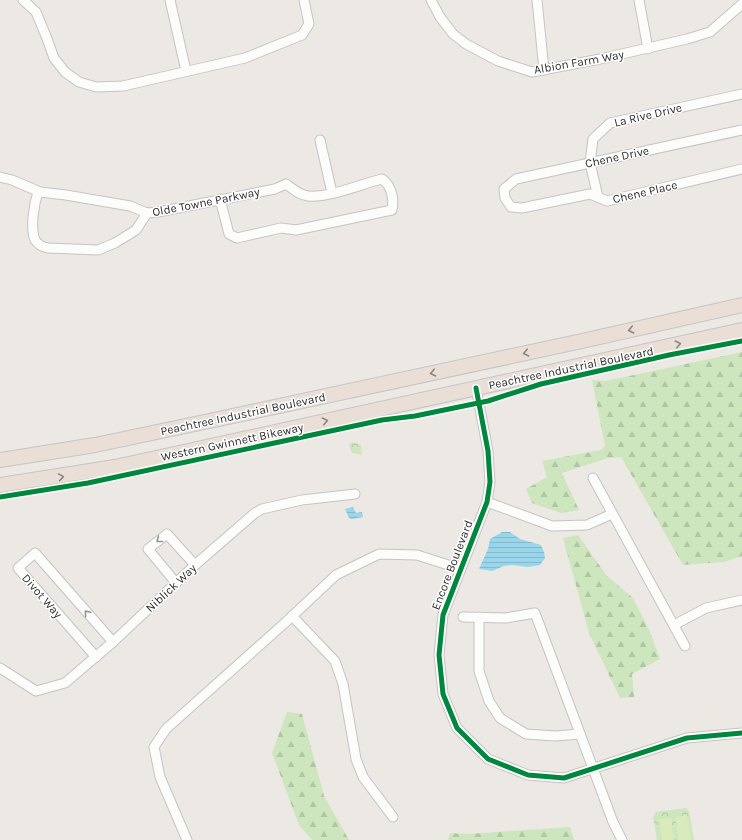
<svg xmlns="http://www.w3.org/2000/svg" width="742" height="840" viewBox="0 0 742 840" font-family="Karla,sans-serif">
  <defs>
    <pattern id="forest-firs" width="22" height="20" patternUnits="userSpaceOnUse"><rect width="22" height="20" fill="#cee6be"/><path d="M5 1l3.5 6h-7zM16 11l3.5 6h-7z" fill="#b1c6a4"/></pattern>
    <pattern id="park-crowns" width="20" height="18" patternUnits="userSpaceOnUse"><rect width="20" height="18" fill="#cee6be"/><path d="M2 6a3 3 0 1 1 6 0M12 15a3 3 0 1 1 6 0" fill="none" stroke="#b1c6a4"/></pattern>
    <pattern id="water-rules" width="6" height="5" patternUnits="userSpaceOnUse"><rect width="6" height="5" fill="#99d6ec"/><path d="M0 2.5h6" fill="none" stroke="#84b8cb"/></pattern>
  </defs>
  <rect width="100%" height="100%" fill="#ece8e4"/>
  <g fill="url(#forest-firs)">
    <polygon points="742,352 742,556 724,562 683,565 621,457 608,458 562,473 579,510 561,513 532,503 526,489 547,477 542,461 601,450 605,446 592,380 606,381"/>
    <polygon points="578,535 607,576 633,598 650,632 660,659 632,674 634,697 620,698 589,633 563,538"/>
    <polygon points="287,712 302,714 324,796 349,840 312,840 299,825 272,753"/>
    <polygon points="570,827 574,840 448,840 450,833 468,834"/>
  </g>
  <g fill="url(#park-crowns)">
    <polygon points="353,442 361,445 362,455 352,453 349,446 350,443"/>
    <polygon points="686,808 689,811 694,840 657,840 653,817 656,812"/>
  </g>
  <g fill="#d9eabb">
    <polygon points="687,815 691,840 679,840 675,817"/>
    <polygon points="671,818 674,840 662,840 659,819"/>
  </g>
  <g fill="url(#water-rules)">
    <polygon points="353,507 356,513 362,512 363,517 352,519 349,518 345,509"/>
    <polygon points="502,532 510,532 520,539 541,545 544,552 545,558 540,565 528,567 512,565 504,566 492,571 479,569 488,549 490,539"/>
  </g>
  <g fill="none" stroke-linecap="round" stroke-linejoin="round">
    <g stroke="#c5c4c5" stroke-width="11">
      <g id="minor">
        <polyline points="23,0 36,12 46,36 54,58 65,72 79,82 96,87 123,86 245,58 302,35 309,24 304,0"/>
        <polyline points="170,0 186,71"/>
        <polyline points="431,0 440,17 453,34 466,44 498,61 532,72 600,59 687,39 710,32 742,4"/>
        <polyline points="537,0 544,70"/>
        <polyline points="639,0 648,49"/>
        <polyline points="742,130 516,179 504,189 505,198 511,207 522,208 590,194 607,201 742,169"/>
        <polyline points="320,140 332,193"/>
        <path d="M0,177L12,180L40,192L66,195L130,206L147,213L158,212L275,189L286,184C293,189 299,195 308,196C329,198 361,184 382,179C392,186 394,199 392,210L296,230L281,228L237,238L229,234L220,199"/>
        <path d="M38,192C34,204 30,228 35,240C38,245 43,247 48,248L98,250L115,243L136,230L147,213"/>
        <polyline points="598,197 590,163 593,139 610,123 742,94"/>
        <polyline points="476,388 488,451 490,482 487,502 443,615 439,655 443,694 457,728 488,759 528,775 564,778 687,738 742,733"/>
        <polyline points="593,478 685,646"/>
        <polyline points="487,502 552,526 587,525 612,514"/>
        <polyline points="176,583 148,549 167,534 195,565"/>
        <polyline points="292,616 335,661 343,684 356,759 363,777 393,817"/>
        <polyline points="463,617 506,618 535,613 613,822 622,840"/>
        <polyline points="479,617 479,671 489,701 500,718 526,734 555,736 580,734"/>
        <polyline points="674,625 706,608 742,600"/>
        <polyline points="96,657 18,568 35,553 113,642"/>
        <polyline points="0,668 36,691 65,683 113,642 195,565 255,513 262,509 302,500 355,494"/>
        <polyline points="187,840 160,777 154,747 166,729 287,621 336,575 379,554 417,555 461,569"/>
      </g>
    </g>
    <g stroke="#c6c5c4" stroke-width="16">
      <g id="highway">
        <polyline points="0,460 95,445 214,420 582,341 742,305"/>
        <polyline points="0,485 115,467 742,330"/>
      </g>
    </g>
    <use href="#minor" stroke="#fcfcfb" stroke-width="9"/>
    <use href="#highway" stroke="#eadfd6" stroke-width="14"/>
    <g stroke="#fff" stroke-width="8">
      <g id="cycleway">
        <polyline points="476,388 488,451 490,482 487,502 443,615 439,655 443,694 457,728 488,759 528,775 564,778 687,738 742,733"/>
        <polyline points="0,497 88,483 382,420 415,416 488,401 541,384 669,355 742,341"/>
      </g>
    </g>
    <use href="#cycleway" stroke="#00873e" stroke-width="5"/>
  </g>
  <defs><path id="oneway-chevron" d="M-2-3.5L2.5 0L-2 3.5" fill="none" stroke-width="1.6" stroke-linecap="round" stroke-linejoin="round"/></defs>
  <g stroke="#8c8682">
    <use href="#oneway-chevron" transform="translate(631 330) rotate(167)"/>
    <use href="#oneway-chevron" transform="translate(678 344) rotate(-13)"/>
    <use href="#oneway-chevron" transform="translate(526 353) rotate(168)"/>
    <use href="#oneway-chevron" transform="translate(433 373) rotate(168)"/>
    <use href="#oneway-chevron" transform="translate(325 421) rotate(-12)"/>
    <use href="#oneway-chevron" transform="translate(61 477) rotate(-9)"/>
  </g>
  <g stroke="#959594">
    <use href="#oneway-chevron" transform="translate(159 540) rotate(142)"/>
    <use href="#oneway-chevron" transform="translate(87 613) rotate(-131)"/>
  </g>
  <g text-anchor="middle" stroke-width="3" stroke-linejoin="round" paint-order="stroke">
    <g font-size="12" fill="#2e2e2e" stroke="#fff">
      <text transform="translate(579 62) rotate(-10)" y="4">Albion Farm Way</text>
      <text transform="translate(648 115) rotate(-13)" y="4">La Rive Drive</text>
      <text transform="translate(617 157) rotate(-12)" y="4">Chene Drive</text>
      <text transform="translate(645 192) rotate(-13)" y="4">Chene Place</text>
      <text transform="translate(206 202) rotate(-11)" y="4">Olde Towne Parkway</text>
      <text transform="translate(571 368) rotate(-12)" y="4">Peachtree Industrial Boulevard</text>
      <text transform="translate(243 414) rotate(-12)" y="4">Peachtree Industrial Boulevard</text>
      <text transform="translate(232 442) rotate(-12)" y="4">Western Gwinnett Bikeway</text>
      <text transform="translate(452 565) rotate(-69)" y="4">Encore Boulevard</text>
      <text transform="translate(171 588) rotate(-43)" y="4">Niblick Way</text>
      <text transform="translate(42 596) rotate(49)" y="4">Divot Way</text>
    </g>
  </g>
</svg>
